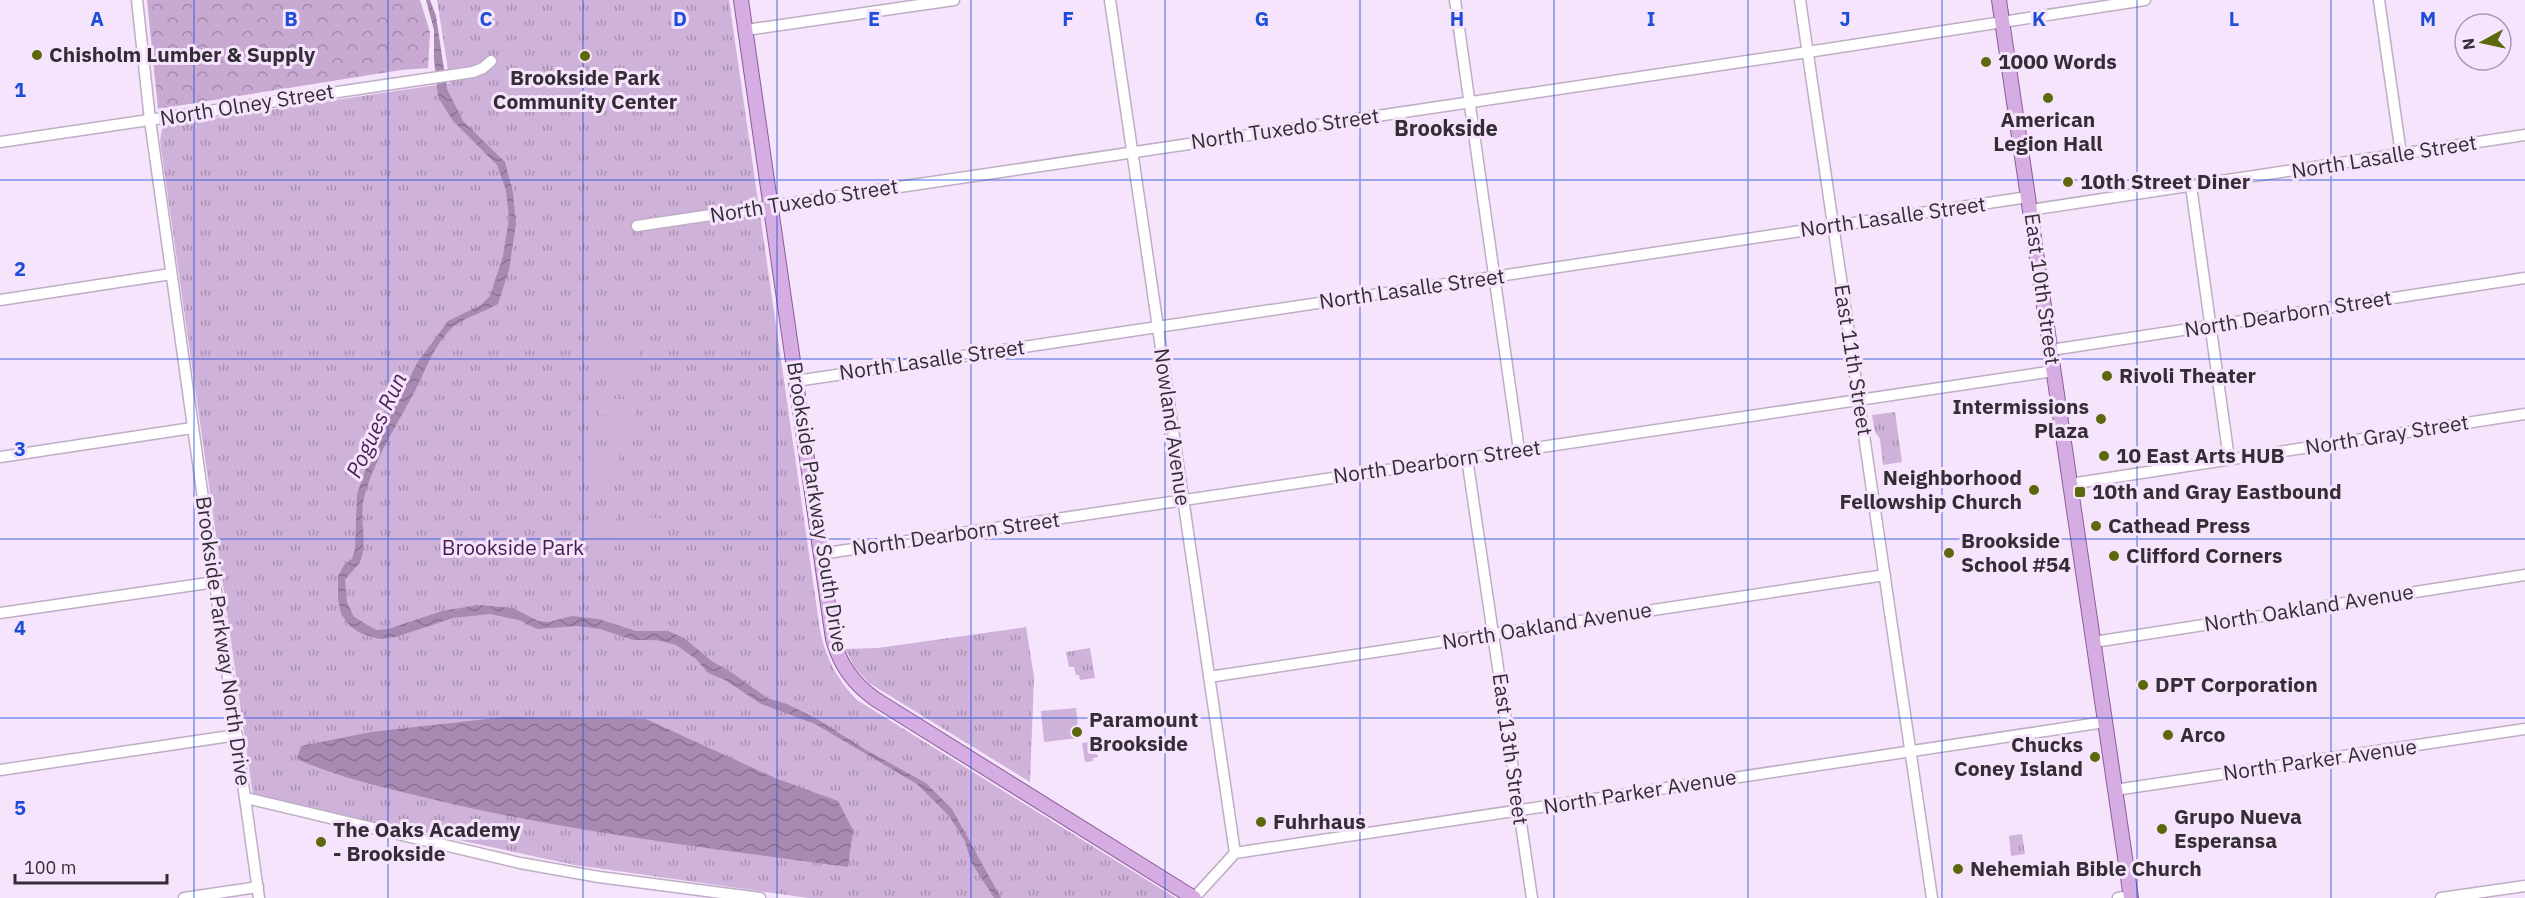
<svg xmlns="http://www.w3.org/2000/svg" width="2525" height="898" viewBox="0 0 2525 898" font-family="'IBM Plex Sans',sans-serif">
  <defs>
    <pattern id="forest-crowns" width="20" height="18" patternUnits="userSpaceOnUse" patternTransform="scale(1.5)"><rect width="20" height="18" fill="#c8a9d1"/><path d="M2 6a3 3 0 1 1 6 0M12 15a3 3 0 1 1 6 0" fill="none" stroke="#a38aaa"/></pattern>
    <pattern id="park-tufts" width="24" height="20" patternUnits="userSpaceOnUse" patternTransform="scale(1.5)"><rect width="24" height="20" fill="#cfb2d9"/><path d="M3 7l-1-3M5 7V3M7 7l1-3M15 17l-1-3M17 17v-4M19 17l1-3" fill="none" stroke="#a991b1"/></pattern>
    <pattern id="water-waves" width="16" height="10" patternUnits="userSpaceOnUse" patternTransform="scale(1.5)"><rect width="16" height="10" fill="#a889b1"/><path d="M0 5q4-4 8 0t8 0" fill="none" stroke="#8a7091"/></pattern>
  </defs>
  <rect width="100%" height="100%" fill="#f6e4fc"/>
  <polygon fill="url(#forest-crowns)" points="147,0 420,0 430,32 428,68 401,70 158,109"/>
  <g fill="url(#park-tufts)">
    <path d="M437,0H729L820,630C826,659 837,679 857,700L1176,898H808L575,865L253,796L160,141L162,129L167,125L450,83Z"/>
    <polygon points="1895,412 1902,462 1883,465 1880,439 1875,432 1872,415"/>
    <polygon points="1026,627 1034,677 1030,782 869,683 855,668 845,649 878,648"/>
    <polygon points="1090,648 1095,678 1080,680 1079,675 1076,675 1074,667 1069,667 1066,652"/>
    <polygon points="2022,834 2025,854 2011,856 2009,836"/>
  </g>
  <g fill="#cfb2d9">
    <polygon points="638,344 642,369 600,376 596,351"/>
    <polygon points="599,399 636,399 636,416 599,415"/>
    <polygon points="599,421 636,421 635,435 599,434"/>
    <polygon points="583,447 620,448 619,461 583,460"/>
    <polygon points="584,466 620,466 619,483 584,483"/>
    <polygon points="593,513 616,515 614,539 590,536"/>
    <polygon points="628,515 666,519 664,543 626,540"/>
    <polygon points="1076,708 1079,738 1044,742 1041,711"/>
    <polygon points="1093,741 1098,757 1093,758 1093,761 1085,762 1082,743"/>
  </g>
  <g fill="url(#water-waves)">
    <path d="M426,0H430L436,16L447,89L463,121L505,162L513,193L516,224L509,270L498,304C486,311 462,319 453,327C431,347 424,377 409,402C392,433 373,463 364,498C359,518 368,542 360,562C357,567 349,574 345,580L347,602L354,617L376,630L388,629L442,611L478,605L513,608L538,621L549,622L572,616L598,619L636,631H668L684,638L713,662L731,672L767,698L787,704L817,719L866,750L926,783L952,809L1001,898H994L971,862L965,841L949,816L917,784L815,724L761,704L725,680L708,673L696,659L676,645L657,640H633L600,629L578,626L537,629L519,620L490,614L453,618L396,637L379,639L360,633L350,626L341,614L338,599V576L344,565L352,559L355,549L357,494L377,436L390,417L417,363L448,321L481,305L490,296L503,256L509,219L506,190L497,165L453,121L438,97L434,59V30Z"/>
    <path d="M505,717L646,719L775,778L838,801L853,830L848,867C708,848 568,832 431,799C386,788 339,778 297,759L301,746L371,732Z"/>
  </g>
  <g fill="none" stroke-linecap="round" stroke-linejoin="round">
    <g stroke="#beadc4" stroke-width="13">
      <g id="minor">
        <polyline points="137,0 150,120 259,898"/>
        <polyline points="1110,0 1235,853"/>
        <polyline points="1455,0 1519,450"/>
        <polyline points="1800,0 1932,898"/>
        <polyline points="2379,0 2401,154"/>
        <polyline points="746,30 954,0"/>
        <polyline points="0,142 473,72 483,68 491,61"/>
        <polyline points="2191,186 2229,459"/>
        <polyline points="2030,210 2525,135"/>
        <polyline points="637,226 1808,52 2145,0"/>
        <polyline points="0,300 171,274"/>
        <polyline points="2051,350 2525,278"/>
        <polyline points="796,381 2028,197"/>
        <polyline points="0,457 192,428"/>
        <polyline points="1467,458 1532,898"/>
        <polyline points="2070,484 2525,414"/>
        <polyline points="820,554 2054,371"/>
        <polyline points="0,613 215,582"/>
        <polyline points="2094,642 2525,575"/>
        <polyline points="1209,677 1885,575"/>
        <polyline points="0,770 237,735"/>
        <polyline points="2115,790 2525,729"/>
        <polyline points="246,798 520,863 599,877 760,898"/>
        <polyline points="184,898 258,887"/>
        <polyline points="1194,898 1235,853 2105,722"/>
        <polyline points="2118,898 2131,896"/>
        <polyline points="2441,898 2525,886"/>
      </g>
    </g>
    <g stroke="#8b5d99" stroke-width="16">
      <g id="major">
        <path d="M741,0L833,639C840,665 853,683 875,699L1194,898"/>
        <polyline points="1999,0 2131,898"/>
      </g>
    </g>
    <use href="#minor" stroke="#fff" stroke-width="10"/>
    <use href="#major" stroke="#d6ade2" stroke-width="14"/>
  </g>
  <path fill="none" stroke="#1d4ed8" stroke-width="1.5" stroke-opacity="0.55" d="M194,0V898M388,0V898M583,0V898M777,0V898M971,0V898M1165,0V898M1360,0V898M1554,0V898M1748,0V898M1942,0V898M2137,0V898M2331,0V898M0,180H2525M0,359H2525M0,539H2525M0,718H2525"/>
  <g fill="#5d680d" stroke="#f6e4fc" stroke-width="2">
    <circle cx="37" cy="55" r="6"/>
    <circle cx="585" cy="56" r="6"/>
    <circle cx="1986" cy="62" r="6"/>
    <circle cx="2048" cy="98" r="6"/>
    <circle cx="2068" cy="182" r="6"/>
    <circle cx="2107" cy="376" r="6"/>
    <circle cx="2101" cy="419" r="6"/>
    <circle cx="2104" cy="456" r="6"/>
    <circle cx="2034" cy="490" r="6"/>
    <rect x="2074" y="486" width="12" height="12" rx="3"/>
    <circle cx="2096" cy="526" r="6"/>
    <circle cx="1949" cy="553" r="6"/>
    <circle cx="2114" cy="556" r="6"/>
    <circle cx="2143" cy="685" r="6"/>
    <circle cx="1077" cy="732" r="6"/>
    <circle cx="2168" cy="735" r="6"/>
    <circle cx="2095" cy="757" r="6"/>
    <circle cx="1261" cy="822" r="6"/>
    <circle cx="2162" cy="829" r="6"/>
    <circle cx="321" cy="842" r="6"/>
    <circle cx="1958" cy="869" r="6"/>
  </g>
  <g text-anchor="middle" stroke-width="6" stroke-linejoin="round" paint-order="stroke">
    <g font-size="21" font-weight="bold" fill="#342d36" stroke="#f6e4fc" text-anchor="start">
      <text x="49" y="62">Chisholm Lumber &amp; Supply</text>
      <text x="1998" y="69">1000 Words</text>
      <text x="585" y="85" text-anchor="middle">Brookside Park<tspan x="585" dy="24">Community Center</tspan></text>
      <text x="2048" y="127" text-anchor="middle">American<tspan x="2048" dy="24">Legion Hall</tspan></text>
      <text x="2080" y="189">10th Street Diner</text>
      <text x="2119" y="383">Rivoli Theater</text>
      <text x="2089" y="414" text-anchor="end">Intermissions<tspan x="2089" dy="24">Plaza</tspan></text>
      <text x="2116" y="463">10 East Arts HUB</text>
      <text x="2022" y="485" text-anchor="end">Neighborhood<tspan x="2022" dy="24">Fellowship Church</tspan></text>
      <text x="2092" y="499">10th and Gray Eastbound</text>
      <text x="2108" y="533">Cathead Press</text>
      <text x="1961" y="548">Brookside<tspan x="1961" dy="24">School #54</tspan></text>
      <text x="2126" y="563">Clifford Corners</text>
      <text x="2155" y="692">DPT Corporation</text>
      <text x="1089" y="727">Paramount<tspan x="1089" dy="24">Brookside</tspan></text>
      <text x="2180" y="742">Arco</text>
      <text x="2083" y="752" text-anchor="end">Chucks<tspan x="2083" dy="24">Coney Island</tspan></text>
      <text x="2174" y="824">Grupo Nueva<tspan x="2174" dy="24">Esperansa</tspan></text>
      <text x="1273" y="829">Fuhrhaus</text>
      <text x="333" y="837">The Oaks Academy<tspan x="333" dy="24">- Brookside</tspan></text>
      <text x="1970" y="876">Nehemiah Bible Church</text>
    </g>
    <g font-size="21" fill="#342d36" stroke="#f6e4fc">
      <text transform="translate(247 105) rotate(-9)" y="7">North Olney Street</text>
      <text transform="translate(1285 129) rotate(-8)" y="7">North Tuxedo Street</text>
      <text transform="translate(2384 157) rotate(-9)" y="7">North Lasalle Street</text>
      <text transform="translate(804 201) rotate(-9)" y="7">North Tuxedo Street</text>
      <text transform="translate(1893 217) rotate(-8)" y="7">North Lasalle Street</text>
      <text transform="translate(1412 289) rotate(-8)" y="7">North Lasalle Street</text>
      <text transform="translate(2042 289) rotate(82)" y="7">East 10th Street</text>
      <text transform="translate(2288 314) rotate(-9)" y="7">North Dearborn Street</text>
      <text transform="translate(932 360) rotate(-8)" y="7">North Lasalle Street</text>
      <text transform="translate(1853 360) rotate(81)" y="7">East 11th Street</text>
      <text transform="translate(1172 427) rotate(82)" y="7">Nowland Avenue</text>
      <text transform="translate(2387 435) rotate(-9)" y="7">North Gray Street</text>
      <text transform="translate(1437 462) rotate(-8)" y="7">North Dearborn Street</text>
      <text transform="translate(817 507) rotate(81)" y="7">Brookside Parkway South Drive</text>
      <text transform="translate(956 534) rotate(-8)" y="7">North Dearborn Street</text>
      <text transform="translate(2309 608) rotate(-9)" y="7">North Oakland Avenue</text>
      <text transform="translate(1547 626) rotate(-9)" y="7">North Oakland Avenue</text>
      <text transform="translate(223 641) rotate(82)" y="7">Brookside Parkway North Drive</text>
      <text transform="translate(1510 749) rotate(82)" y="7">East 13th Street</text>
      <text transform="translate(2320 760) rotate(-8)" y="7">North Parker Avenue</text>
      <text transform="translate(1640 792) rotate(-9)" y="7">North Parker Avenue</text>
    </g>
    <g font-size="21" fill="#441d50" stroke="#f6e4fc">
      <text x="513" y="555">Brookside Park</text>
    </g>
    <g font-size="22" font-weight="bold" fill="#342d36" stroke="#f6e4fc">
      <text x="1446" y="136">Brookside</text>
    </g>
    <g font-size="22" font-style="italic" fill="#4c2558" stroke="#f6e4fc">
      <text transform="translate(376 425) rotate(-65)" y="8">Pogues Run</text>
    </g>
  </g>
  <g font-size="20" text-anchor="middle" font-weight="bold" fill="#1d4ed8" stroke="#f6e4fc" stroke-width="6" stroke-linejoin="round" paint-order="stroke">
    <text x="97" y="26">A</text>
    <text x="291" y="26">B</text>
    <text x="486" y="26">C</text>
    <text x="680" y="26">D</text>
    <text x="874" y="26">E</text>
    <text x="1068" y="26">F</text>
    <text x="1262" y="26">G</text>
    <text x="1457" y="26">H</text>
    <text x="1651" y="26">I</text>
    <text x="1845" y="26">J</text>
    <text x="2039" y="26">K</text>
    <text x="2234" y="26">L</text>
    <text x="2428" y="26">M</text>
    <text x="20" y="97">1</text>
    <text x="20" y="276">2</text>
    <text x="20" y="456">3</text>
    <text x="20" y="635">4</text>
    <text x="20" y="815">5</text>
  </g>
  <g transform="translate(2483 42) rotate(262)"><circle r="28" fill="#f6e4fc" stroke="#a89bad" stroke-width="1.5"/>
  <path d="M0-4.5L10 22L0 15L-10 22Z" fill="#5d680d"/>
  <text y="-9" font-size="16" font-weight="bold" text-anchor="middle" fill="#342d36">N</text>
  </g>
  <path d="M15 874v9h152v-9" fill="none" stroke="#342d36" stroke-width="3"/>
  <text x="24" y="874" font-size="18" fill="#342d36" stroke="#f6e4fc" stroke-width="4.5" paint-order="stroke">100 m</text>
</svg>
